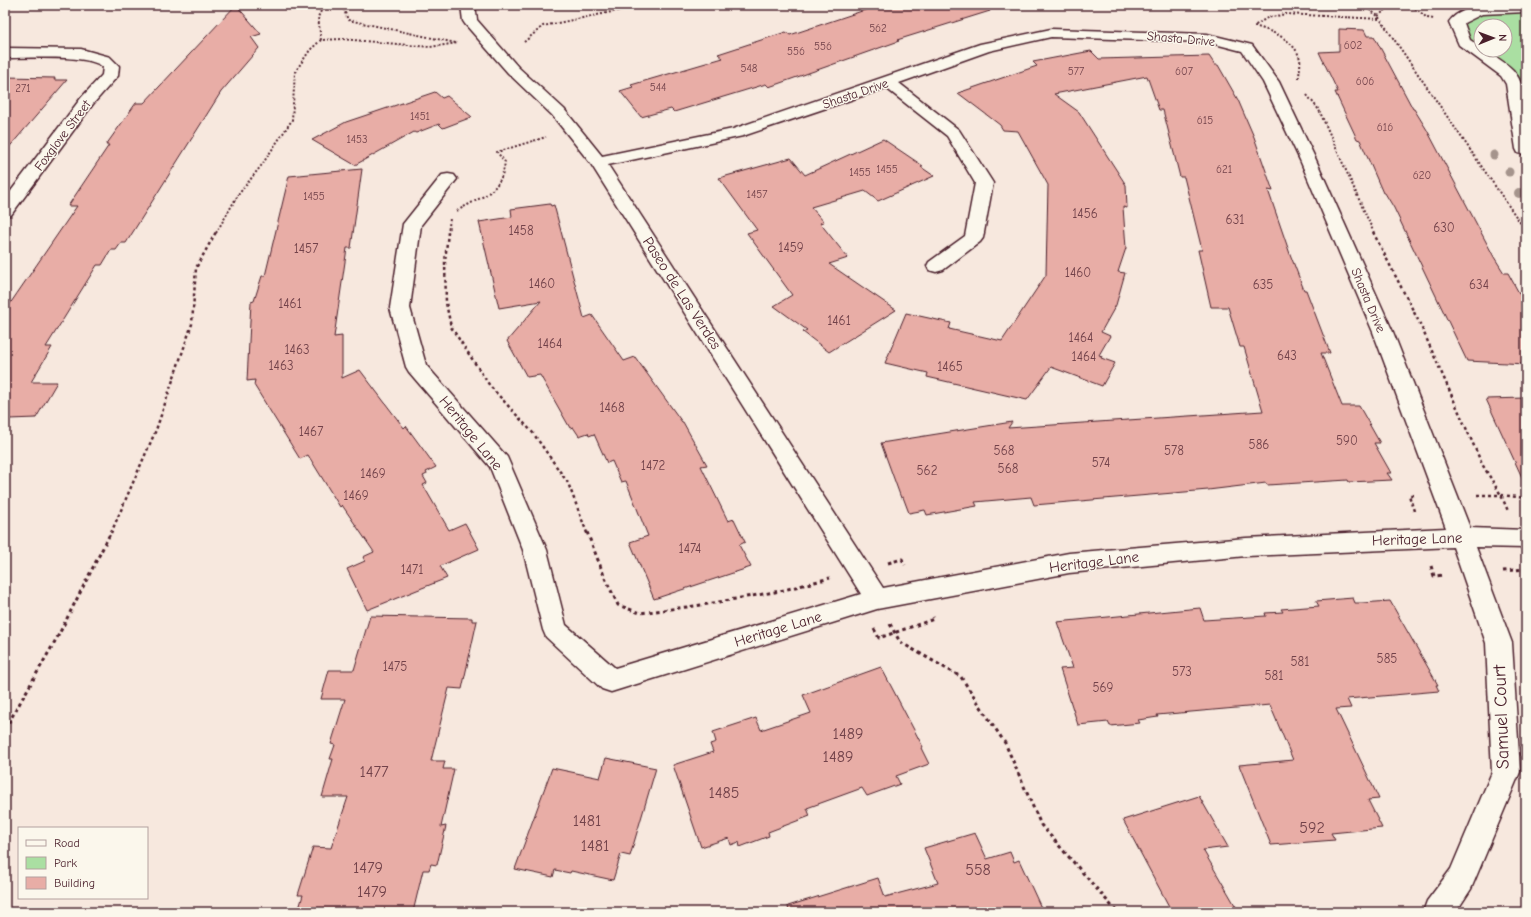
<svg xmlns="http://www.w3.org/2000/svg" width="1531" height="917" viewBox="0 0 1531 917" font-family="'Comic Neue',sans-serif">
  <rect width="100%" height="100%" fill="#f7e8de"/>
  <filter id="ink" filterUnits="userSpaceOnUse"><feTurbulence type="fractalNoise" baseFrequency=".025" numOctaves="2"/><feDisplacementMap in="SourceGraphic" scale="8" xChannelSelector="R" yChannelSelector="G"/><feConvolveMatrix kernelMatrix="1 2 1 2 8 2 1 2 1" color-interpolation-filters="sRGB"/></filter>
  <g filter="url(#ink)">
    <path fill="#aadfa2" stroke="#7a7f66" d="M1526,11V104L1521,79L1514,71L1484,50H1505V26H1481V48L1469,38L1462,24C1477,8 1506,12 1526,11Z"/>
    <g fill="#e8ada6" stroke="#4a1f2b">
      <polygon points="236,5 261,34 251,37 259,48 221,92 126,243 121,243 116,250 111,250 102,265 97,265 46,347 52,347 31,382 57,382 36,418 9,419 5,425 5,311 77,206 68,206 109,145 106,145 136,103 144,103"/>
      <polygon points="880,5 989,5 990,11 897,40 899,41 769,87 766,84 674,112 671,109 641,117 620,91 633,87 631,85 723,58 718,54 786,32 790,35"/>
      <polygon points="1339,29 1364,30 1367,36 1374,36 1413,109 1414,109 1427,130 1494,257 1504,273 1508,273 1526,306 1526,364 1467,361 1394,208 1385,193 1383,193 1360,140 1357,139 1335,92 1338,92 1319,52 1339,51"/>
      <polygon points="1091,51 1099,59 1209,56 1215,65 1218,65 1238,100 1254,137 1273,191 1268,190 1290,254 1304,290 1306,290 1330,353 1321,353 1342,406 1359,406 1380,443 1374,443 1391,473 1387,473 1392,480 1349,482 1348,480 1267,485 1266,483 1208,490 1034,505 1031,497 975,502 977,506 927,515 925,510 909,513 903,497 901,498 881,443 1012,422 1008,428 1263,411 1244,347 1240,347 1228,307 1211,307 1198,250 1202,250 1184,177 1180,177 1163,110 1159,110 1147,76 1054,94 1079,112 1126,185 1127,208 1123,207 1126,248 1118,272 1125,273 1116,305 1101,332 1110,336 1099,355 1102,356 1101,358 1115,363 1102,386 1051,367 1027,400 927,377 928,373 885,363 906,313 951,323 949,329 1002,341 1046,275 1048,185 1018,131 1003,130 1000,125 958,93 1037,66 1033,62"/>
      <polygon points="5,77 55,78 54,80 67,80 5,152"/>
      <polygon points="435,92 442,98 447,96 472,117 443,128 439,124 416,133 414,132 355,165 312,140 346,122"/>
      <polygon points="883,139 923,166 921,167 934,176 878,201 865,191 811,207 824,222 820,223 848,258 829,264 896,310 829,352 803,332 807,330 774,306 792,295 747,233 757,230 719,178 791,158 805,175"/>
      <polygon points="362,169 351,248 347,248 334,337 342,336 342,378 360,370 404,428 406,426 436,467 426,472 427,474 423,476 427,483 423,485 449,530 465,523 479,549 440,566 447,578 367,610 347,569 365,561 363,557 374,552 342,505 340,507 308,455 300,459 254,385 255,380 247,381 251,302 254,301 262,276 265,276 289,176"/>
      <polygon points="550,204 551,206 554,205 584,318 592,315 624,361 635,357 682,422 683,422 707,465 701,466 728,521 734,519 745,542 739,545 751,567 654,599 630,542 648,536 626,481 621,482 612,461 607,463 594,434 589,436 588,433 579,436 573,427 570,428 540,375 527,377 507,341 541,301 499,308 479,222 512,217 511,209"/>
      <polygon points="1526,398 1526,486 1486,399"/>
      <polygon points="1353,598 1355,603 1362,603 1390,601 1438,685 1436,685 1439,691 1347,699 1351,708 1336,709 1379,799 1368,800 1382,828 1331,833 1335,840 1271,845 1239,765 1293,760 1270,705 1157,715 1158,717 1138,720 1140,723 1110,726 1108,722 1078,725 1060,669 1073,668 1057,622 1200,608 1204,620 1266,616 1265,613 1283,612 1281,609 1319,606 1316,601"/>
      <polygon points="370,616 472,618 472,621 477,621 462,689 449,688 431,761 445,761 443,769 454,769 441,827 446,826 437,865 431,864 429,870 423,870 413,912 298,912 303,895 298,895 313,847 331,848 348,797 322,797 333,759 330,759 335,745 331,744 345,699 321,699 329,670 354,670"/>
      <polygon points="881,667 923,747 921,748 929,764 896,776 900,784 867,796 862,788 807,808 810,816 768,832 769,836 740,847 739,842 731,845 729,838 701,847 673,765 713,752 710,744 716,742 713,732 756,718 761,730 811,713 803,695"/>
      <polygon points="606,758 656,768 630,856 621,854 613,880 571,871 570,873 555,870 553,877 515,869 552,768 600,778"/>
      <polygon points="1199,796 1228,847 1203,850 1239,912 1172,912 1123,820"/>
      <polygon points="975,833 987,859 1010,852 1014,862 1019,860 1043,912 789,912 788,906 878,878 885,897 938,883 924,848"/>
    </g>
    <g fill="none" stroke-linecap="round" stroke-linejoin="round">
      <g stroke="#4a1f2b" stroke-width="3">
        <g id="minor">
          <path d="M461,5H475L477,20L518,67L564,109L602,156L733,129L980,44L1051,29L1207,34L1252,45L1279,82L1316,160L1393,332L1470,528L1526,530V548L1476,547L1512,643L1520,772L1471,889L1456,912H1423L1427,901L1451,869L1492,772L1486,643L1453,547L1246,556L1069,573L877,609L611,692L602,689L546,637L543,630L523,550L490,467L409,372L406,367L390,308L403,224L442,175L448,174L454,175L457,179L421,225L410,308L426,365L507,457L547,550L566,625L615,668L861,594L591,164L552,115L508,73L465,24L463,21ZM1051,37L1207,42L1242,51L1263,82L1300,160L1373,332L1446,528L1246,538L1069,553L883,588L608,165L743,136L886,88L947,136L975,183L965,236L929,262L927,266L929,270L936,272L943,270L980,242L983,238L993,183L959,130L899,83L989,51Z"/>
          <path d="M1488,5H1526V12L1482,14L1464,23L1470,40L1481,47V50H1485C1494,56 1505,62 1513,70C1531,91 1526,129 1526,155L1518,153L1516,149L1506,84L1501,76L1459,45L1449,22C1457,10 1475,7 1488,5Z"/>
          <path d="M5,48L81,49L110,57L119,66L118,76L115,79L93,104L11,215L5,216V199L81,98L102,75L103,67C90,54 25,58 5,58Z"/>
        </g>
      </g>
      <g stroke="#4a1f2b" stroke-width="2" stroke-dasharray="2 2" stroke-linecap="butt">
        <polyline points="342,5 348,20 456,43"/>
        <polyline points="1363,5 1378,16 1526,231"/>
        <polyline points="1412,5 1427,18 1434,19"/>
        <polyline points="1378,16 1392,5"/>
        <polyline points="321,40 318,17 324,5"/>
        <polyline points="524,42 543,26 646,5"/>
        <path d="M1299,78C1299,72 1301,65 1300,59C1294,39 1272,31 1254,26L1267,18L1286,14L1380,19"/>
        <polyline points="1307,95 1319,110 1374,233"/>
        <path d="M457,211C481,196 501,194 505,162L497,152L546,137"/>
        <polyline points="216,233 238,195 261,166 292,120 295,72 310,50 321,40 342,39 430,47 458,43"/>
        <polyline points="448,233 450,219"/>
      </g>
      <g stroke="#4a1f2b" stroke-width="2.5" stroke-dasharray="3 3" stroke-linecap="butt">
        <polyline points="448,232 445,262 446,303 451,327 490,386 533,433 568,483 587,533"/>
        <polyline points="1373,232 1420,324 1482,464 1501,495 1508,511"/>
        <polyline points="1477,495 1501,495 1526,498"/>
        <polyline points="1414,511 1409,495 1416,495"/>
        <polyline points="111,533 156,430 192,324 196,268 216,232"/>
      </g>
      <g stroke="#4a1f2b" stroke-width="3" stroke-dasharray="3.5 3.5" stroke-linecap="butt">
        <polyline points="587,532 605,578 618,605 640,613 702,605 780,591 830,578"/>
        <polyline points="888,563 902,559 905,565"/>
        <polyline points="1431,566 1434,576 1444,575"/>
        <polyline points="1503,571 1526,569"/>
        <polyline points="890,624 900,642 961,677 1005,743 1041,825 1117,912"/>
        <polyline points="874,629 879,638 934,619 933,617"/>
        <polyline points="5,729 58,636 111,532"/>
      </g>
      <use href="#minor" fill="#fbf7ec" fill-rule="evenodd"/>
    </g>
    <g fill="#a5948c">
      <circle cx="1494" cy="155" r="4.5"/>
      <circle cx="1509" cy="172" r="4.5"/>
      <circle cx="1519" cy="193" r="5"/>
    </g>
  </g>
  <g text-anchor="middle" stroke-width="3" stroke-linejoin="round" paint-order="stroke">
    <g font-size="11" fill="#72424a">
      <text x="878" y="32">562</text>
      <text x="1353" y="49">602</text>
      <text x="823" y="50">556</text>
      <text x="796" y="55">556</text>
      <text x="749" y="72">548</text>
      <text x="1076" y="75">577</text>
      <text x="1184" y="75">607</text>
      <text x="1365" y="85">606</text>
      <text x="658" y="91">544</text>
      <text x="23" y="92">271</text>
      <text x="420" y="120">1451</text>
      <text x="1205" y="124">615</text>
      <text x="1385" y="131">616</text>
      <text x="357" y="143">1453</text>
      <text x="887" y="173">1455</text>
      <text x="1224" y="173">621</text>
      <text x="860" y="176">1455</text>
      <text x="1422" y="179">620</text>
      <text x="757" y="198">1457</text>
      <text x="314" y="200">1455</text>
    </g>
    <g font-size="13" fill="#4a1f2b" stroke="#fbf7ec">
      <text transform="translate(1181 38) rotate(5)" y="5">Shasta Drive</text>
      <text transform="translate(855 93) rotate(-19)" y="5">Shasta Drive</text>
      <text transform="translate(62 135) rotate(-53)" y="5">Foxglove Street</text>
      <text transform="translate(1369 300) rotate(67)" y="5">Shasta Drive</text>
    </g>
    <g font-size="13" fill="#72424a">
      <text x="1085" y="218">1456</text>
      <text x="1235" y="224">631</text>
      <text x="1444" y="232">630</text>
      <text x="521" y="235">1458</text>
      <text x="791" y="252">1459</text>
      <text x="306" y="253">1457</text>
      <text x="1078" y="277">1460</text>
      <text x="542" y="288">1460</text>
      <text x="1263" y="289">635</text>
      <text x="1479" y="289">634</text>
      <text x="290" y="308">1461</text>
      <text x="839" y="325">1461</text>
      <text x="1081" y="342">1464</text>
      <text x="550" y="348">1464</text>
      <text x="297" y="354">1463</text>
      <text x="1287" y="360">643</text>
      <text x="1084" y="361">1464</text>
      <text x="281" y="370">1463</text>
      <text x="950" y="371">1465</text>
      <text x="612" y="412">1468</text>
      <text x="311" y="436">1467</text>
      <text x="1347" y="445">590</text>
      <text x="1259" y="449">586</text>
      <text x="1004" y="455">568</text>
      <text x="1174" y="455">578</text>
      <text x="1101" y="467">574</text>
      <text x="653" y="470">1472</text>
      <text x="1008" y="473">568</text>
      <text x="927" y="475">562</text>
      <text x="373" y="478">1469</text>
      <text x="356" y="500">1469</text>
      <text x="690" y="553">1474</text>
      <text x="412" y="574">1471</text>
      <text x="1387" y="663">585</text>
      <text x="1300" y="666">581</text>
      <text x="395" y="671">1475</text>
      <text x="1182" y="676">573</text>
      <text x="1274" y="680">581</text>
      <text x="1103" y="692">569</text>
    </g>
    <g font-size="15" fill="#4a1f2b" stroke="#fbf7ec">
      <text transform="translate(682 293) rotate(57)" y="5">Paseo de Las Verdes</text>
      <text transform="translate(471 433) rotate(51)" y="5">Heritage Lane</text>
      <text transform="translate(1417 539) rotate(-2)" y="5">Heritage Lane</text>
      <text transform="translate(1094 562) rotate(-7)" y="5">Heritage Lane</text>
      <text transform="translate(778 629) rotate(-17)" y="5">Heritage Lane</text>
    </g>
    <g font-size="16" fill="#72424a">
      <text x="848" y="739">1489</text>
      <text x="838" y="762">1489</text>
      <text x="374" y="777">1477</text>
      <text x="724" y="798">1485</text>
      <text x="587" y="826">1481</text>
      <text x="1312" y="833">592</text>
      <text x="595" y="851">1481</text>
      <text x="368" y="873">1479</text>
      <text x="978" y="875">558</text>
      <text x="372" y="897">1479</text>
    </g>
    <g font-size="18" fill="#4a1f2b" stroke="#fbf7ec">
      <text transform="translate(1501 717) rotate(-92)" y="6">Samuel Court</text>
    </g>
  </g>
  <rect width="1531" height="917" fill="none" stroke="#fbf7ec" stroke-width="20"/>
  <rect x="10" y="10" width="1511" height="897" fill="none" stroke="#4a1f2b" stroke-width="1.5" filter="url(#ink)"/>
  <rect x="18" y="827" width="130" height="72" fill="#fbf7ec" stroke="#b4a19f"/>
  <rect x="26" y="840" width="20" height="6" fill="#fbf7ec" stroke="#b4a19f"/>
  <text x="54" y="847" font-size="12" fill="#4a1f2b">Road</text>
  <rect x="26" y="857" width="20" height="12" fill="#aadfa2" stroke="#b4a19f"/>
  <text x="54" y="867" font-size="12" fill="#4a1f2b">Park</text>
  <rect x="26" y="877" width="20" height="12" fill="#e8ada6" stroke="#b4a19f"/>
  <text x="54" y="887" font-size="12" fill="#4a1f2b">Building</text>
  <g transform="translate(1493 38) rotate(89)"><circle r="19" fill="#fbf7ec" stroke="#b4a19f"/>
  <path d="M0-3L7 15L0 10L-7 15Z" fill="#4a1f2b"/>
  <text y="-6" font-size="11" font-weight="bold" text-anchor="middle" fill="#4a1f2b">N</text>
  </g>
</svg>
